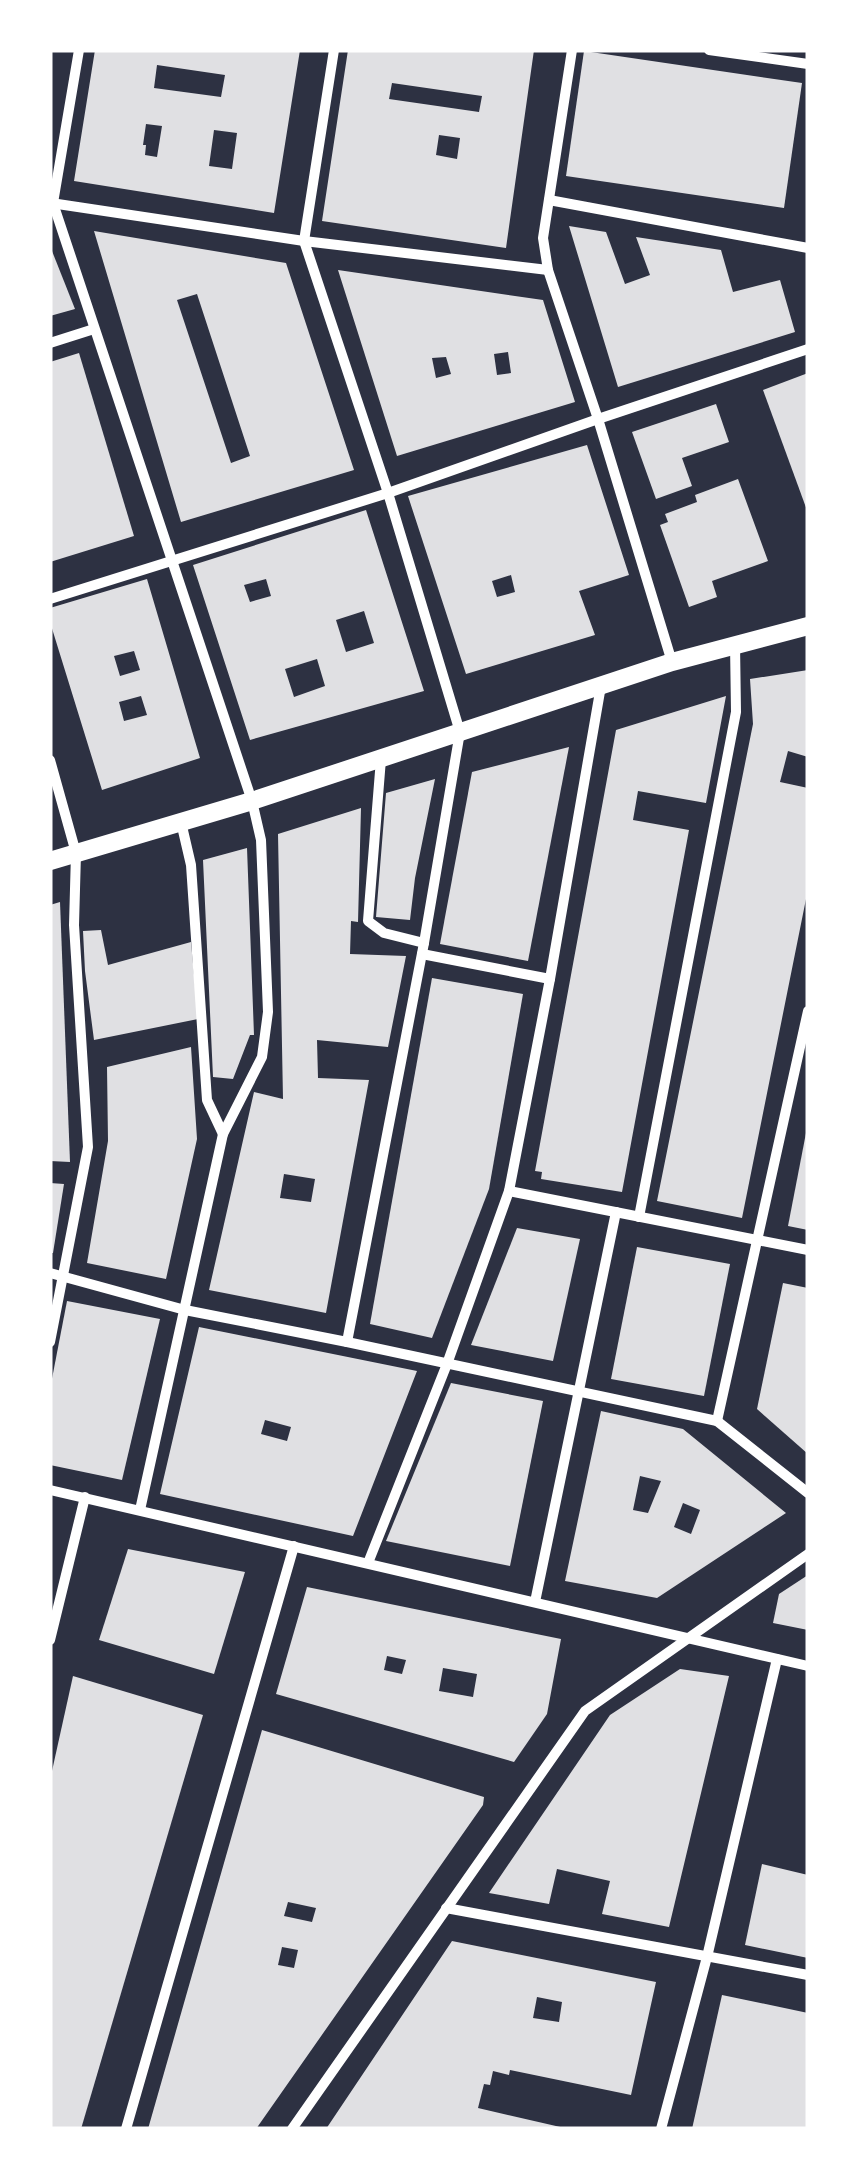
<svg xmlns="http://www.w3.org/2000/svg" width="858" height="2179" viewBox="0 0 858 2179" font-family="Raleway,sans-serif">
  <rect width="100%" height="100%" fill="#2d3142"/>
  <g fill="#e0e0e3" fill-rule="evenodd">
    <path d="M95,50H300L274,213L74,181ZM157,65L225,75L221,97L154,88ZM146,124L162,126L157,157L145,155L146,145H143ZM214,130L237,133L232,169L209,166Z"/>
    <path d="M348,50H534L506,248L322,221ZM392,83L482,96L479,112L389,99ZM439,135L460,138L457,159L436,155Z"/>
    <polygon points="584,51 802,83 784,208 566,176"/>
    <polygon points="569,226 606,232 625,284 650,275 636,237 721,250 733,292 780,280 795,332 618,387"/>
    <path d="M94,231L286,263L354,470L181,522ZM197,294L250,456L231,463L177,300Z"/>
    <polygon points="50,246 75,309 50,316"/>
    <path d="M338,270L543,300L575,402L397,456ZM508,352L511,373L497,375L494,354ZM446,357L451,374L436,378L432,358Z"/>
    <polygon points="79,353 134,536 50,562 50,362"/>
    <polygon points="808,373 808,513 763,390"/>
    <polygon points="716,404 729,442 682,458 692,486 656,499 632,432"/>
    <path d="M587,445L629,575L579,591L595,635L466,674L408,496ZM511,575L515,592L497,597L492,581Z"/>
    <polygon points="738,479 768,561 712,581 717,597 689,607 660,525 668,522 665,514 697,502 695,495"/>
    <path d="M366,510L424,691L250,740L193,565ZM266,579L271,596L250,602L244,585ZM364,611L374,643L346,652L336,620ZM317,659L325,686L294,697L285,669Z"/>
    <path d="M147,579L200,758L102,790L50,622V608ZM134,651L140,670L120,676L114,656ZM141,696L147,715L124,721L119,702Z"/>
    <polygon points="808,670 808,757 788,751 780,782 808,788 808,889 742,1218 657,1201 753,724 750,679"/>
    <polygon points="726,696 706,803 638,791 633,820 689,830 622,1192 541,1179 542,1172 535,1171 616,730"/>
    <polygon points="569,747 528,961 440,944 472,772"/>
    <polygon points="435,779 415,878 410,920 376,917 386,793"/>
    <path d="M361,808L358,922L351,921L350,954L406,956L388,1047L317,1040L318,1078L369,1080L326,1313L209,1290L254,1092L283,1099L278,834ZM284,1174L315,1179L311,1202L280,1198Z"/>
    <polygon points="247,848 254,1035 250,1035 233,1079 213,1077 203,860"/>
    <polygon points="60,902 70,1162 50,1161 50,905"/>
    <polygon points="101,930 108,965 191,942 198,1019 94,1040 85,971 83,931"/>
    <polygon points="432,978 523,994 489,1189 432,1338 370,1324"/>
    <polygon points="191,1047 197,1139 166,1279 87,1263 108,1141 107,1067"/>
    <polygon points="806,1133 808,1133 808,1230 788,1226"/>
    <polygon points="50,1183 64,1184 53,1253 50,1253"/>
    <polygon points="517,1228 580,1239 553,1361 471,1345"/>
    <polygon points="637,1247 730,1264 704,1396 611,1379"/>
    <polygon points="783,1283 808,1288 808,1454 757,1409"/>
    <polygon points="67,1301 160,1319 122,1480 50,1465 50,1389"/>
    <path d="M199,1327L417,1371L353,1536L160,1494ZM265,1420L291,1427L287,1441L261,1434Z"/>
    <polygon points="451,1383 543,1401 510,1566 386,1541"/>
    <path d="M601,1411L683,1429L786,1513L657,1598L565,1581ZM640,1476L661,1481L648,1513L633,1510ZM683,1503L700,1510L691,1534L674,1527Z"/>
    <polygon points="128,1549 245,1572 214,1674 99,1640"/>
    <polygon points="808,1575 808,1630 773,1623 779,1594"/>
    <path d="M307,1587L561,1639L547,1714L514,1762L276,1694ZM387,1656L406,1660L402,1674L384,1670ZM443,1668L477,1674L473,1697L439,1691Z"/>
    <polygon points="680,1669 729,1676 669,1927 602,1914 610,1881 557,1869 549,1904 489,1893 610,1715"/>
    <polygon points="73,1676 203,1715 81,2129 50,2129 50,1780"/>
    <path d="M262,1730L484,1797L483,1805L256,2129H148ZM288,1902L316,1908L312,1922L284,1916ZM282,1947L298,1950L294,1968L278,1965Z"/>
    <polygon points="762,1864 808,1875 808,1958 745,1945"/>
    <path d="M452,1941L656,1982L631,2095L510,2070L509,2075L493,2071L490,2085L484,2084L478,2108L569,2129H326ZM537,1997L562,2002L559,2022L533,2018Z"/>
    <polygon points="722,1995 808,2013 808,2129 692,2129"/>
  </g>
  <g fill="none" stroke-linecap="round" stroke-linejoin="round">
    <g stroke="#fff" stroke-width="10">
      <polyline points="79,50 53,203 252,801 261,840 268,1012 262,1057 223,1134 140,1510"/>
      <polyline points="334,50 304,241 388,493 460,732 424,943 347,1342"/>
      <polyline points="572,50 543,238 548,270 598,419 672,662"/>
      <polyline points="709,50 808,64"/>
      <polyline points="549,200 808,248"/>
      <polyline points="51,203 304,241 548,270"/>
      <polyline points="50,343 94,329"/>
      <polyline points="50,599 388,493 598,419 808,349"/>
      <polyline points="381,759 368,921 384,933 424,943"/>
      <polyline points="50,760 76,853 74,925 88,1147 50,1342"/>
      <polyline points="181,822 191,865 207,1100 223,1134"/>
      <polyline points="422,954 550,979"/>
      <polyline points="509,1191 808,1250"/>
      <polyline points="639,1217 736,712 735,644"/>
      <polyline points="50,1273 185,1310 347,1342 717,1421 808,1493"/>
      <polyline points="717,1421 808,1011"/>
      <polyline points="50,1490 808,1666"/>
      <polyline points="368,1563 447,1364 509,1191 550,979 601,686"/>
      <polyline points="535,1602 616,1212"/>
      <polyline points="50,1640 85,1497"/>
      <polyline points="446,1908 808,1975"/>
      <polyline points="126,2129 294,1546"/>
      <polyline points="292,2129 585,1711 808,1554"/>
      <polyline points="661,2129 707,1957 777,1659"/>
    </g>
    <polyline stroke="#fff" stroke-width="18" points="50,861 252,801 672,662 808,626"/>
  </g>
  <rect width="858" height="2179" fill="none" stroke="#ffffff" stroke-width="105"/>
</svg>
